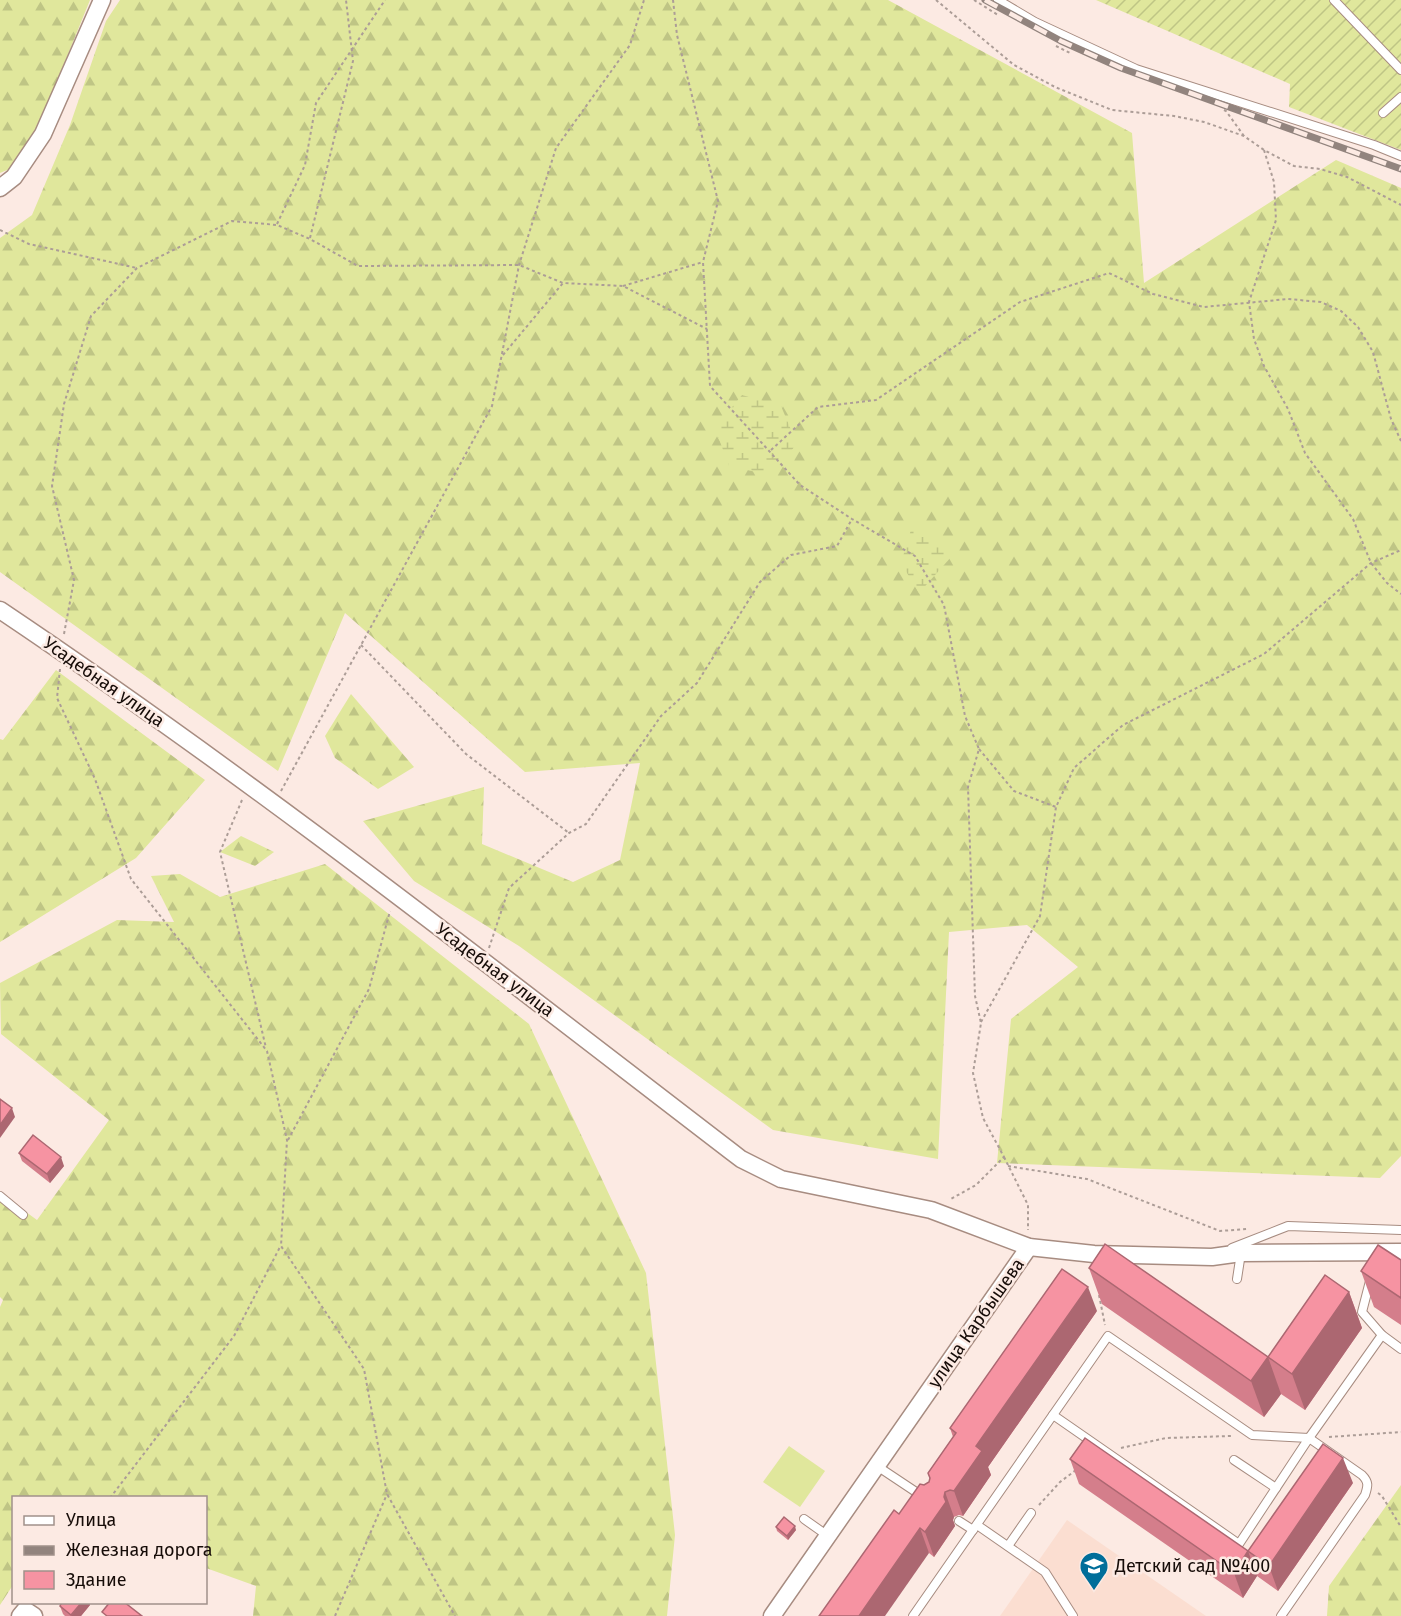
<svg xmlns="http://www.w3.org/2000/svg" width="1401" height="1616" viewBox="0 0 1401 1616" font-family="'Fira Sans',sans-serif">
  <defs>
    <pattern id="forest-firs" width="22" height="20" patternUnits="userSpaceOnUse" patternTransform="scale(1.5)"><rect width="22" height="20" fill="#e0e79c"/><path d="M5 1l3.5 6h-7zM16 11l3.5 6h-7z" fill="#bfc585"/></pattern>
    <pattern id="wetland-marsh" width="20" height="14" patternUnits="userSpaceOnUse" patternTransform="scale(1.5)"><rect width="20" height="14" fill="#e0e79c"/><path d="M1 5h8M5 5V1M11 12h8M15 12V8" fill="none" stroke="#bfc585"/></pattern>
    <pattern id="garden-furrows" width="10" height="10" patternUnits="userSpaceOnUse" patternTransform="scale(1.5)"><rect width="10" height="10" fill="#e0e79c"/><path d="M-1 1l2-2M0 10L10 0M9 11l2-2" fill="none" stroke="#bfc585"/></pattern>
  </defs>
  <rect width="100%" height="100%" fill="#fceae3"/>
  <polygon fill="#fbded1" points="1067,1520 1206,1616 1000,1616"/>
  <g fill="url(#forest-firs)">
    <polygon points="0,0 90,0 24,163 0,173"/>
    <polygon points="120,0 888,0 1132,133 1144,283 1336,160 1401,188 1401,1156 1380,1178 997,1163 1011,1019 1078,967 1027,925 949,932 938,1159 773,1130 519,946 414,881 363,821 484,787 482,844 573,882 620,860 640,763 525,772 345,613 278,771 0,572 0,238 32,215 70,125 106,21"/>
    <polygon points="56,670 205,780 136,858 0,942 0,739 3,740"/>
    <polygon points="351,694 414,767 378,789 335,758 325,736"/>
    <polygon points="241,836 274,852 255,866 220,852"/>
    <polygon points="325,864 529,1024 646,1273 675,1535 667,1616 253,1616 256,1586 206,1568 206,1498 14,1498 13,1585 0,1605 0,1307 3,1300 0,1297 0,1193 37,1220 109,1120 1,1034 0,983 117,920 174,922 151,876 180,874 220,897"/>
    <polygon points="1401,1485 1401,1616 1327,1616 1329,1586"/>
  </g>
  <g fill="url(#wetland-marsh)">
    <polygon points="742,395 781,406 797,444 770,475 729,466 715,428"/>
    <polygon points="913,523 952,556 919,593 901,563"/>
  </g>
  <polygon fill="#e0e79c" points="789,1446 825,1471 800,1507 763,1482"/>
  <polygon fill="url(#garden-furrows)" points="1096,0 1401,0 1401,150 1289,107 1290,84"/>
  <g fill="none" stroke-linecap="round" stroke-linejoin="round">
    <g stroke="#a78c81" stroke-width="10">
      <g id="lane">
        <polyline points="998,0 1035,22 1136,69 1374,145 1401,156"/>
        <polyline points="1334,0 1401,70"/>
        <polyline points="1383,113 1401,97"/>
        <polyline points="0,1196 23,1215"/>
        <polyline points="1232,1248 1288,1226 1401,1230"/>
        <polyline points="1237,1279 1241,1253"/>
        <polyline points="1370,1281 1362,1312 1382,1335"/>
        <path d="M1053,1415L1239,1544L1309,1438L1362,1475C1369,1482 1368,1486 1365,1495L1281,1616"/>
        <polyline points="1234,1460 1276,1488"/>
        <polyline points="877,1466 922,1496"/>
        <polyline points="804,1519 828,1536"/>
        <polyline points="959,1521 973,1530"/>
        <polyline points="977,1525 1045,1572 1073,1616"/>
        <polyline points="1008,1546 1031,1513"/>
        <polyline points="913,1616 1108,1336 1252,1435 1309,1438 1382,1335 1401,1349"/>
      </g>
    </g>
    <g stroke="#a78c81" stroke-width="19">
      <g id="street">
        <polyline points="0,188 14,177 43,134 102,0"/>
        <path d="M0,610C255,781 497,972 741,1159L781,1179L931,1210L1029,1247L1094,1254L1212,1257L1241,1253L1401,1252"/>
        <polyline points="20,1616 25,1610 34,1616"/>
        <polyline points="772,1616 1029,1247"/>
      </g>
    </g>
    <g stroke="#ac9d97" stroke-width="2" stroke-dasharray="3 3" stroke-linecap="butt">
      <polyline points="673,0 677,35 718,201 703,262 710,386 800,485 852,519 915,556 944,605 965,716 979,749 968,787 975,996 981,1023 973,1073 983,1118 1004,1157 976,1185 949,1200"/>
      <polyline points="936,0 1014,65 1055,87 1112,110 1174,116 1204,122 1244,136 1264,150 1294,166 1320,169 1347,177 1401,205"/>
      <polyline points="974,0 998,15"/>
      <polyline points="1056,46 1072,54"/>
      <polyline points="1224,110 1226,111 1244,136"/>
      <polyline points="1264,150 1274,182 1276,220 1249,302 1254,339 1264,366 1288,409 1305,453 1353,519 1371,563 1387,583 1401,594"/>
      <polyline points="277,224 305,165 316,103 385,0"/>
      <polyline points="0,230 29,244 137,268"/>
      <polyline points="310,238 353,61 346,0"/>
      <polyline points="623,286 703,262"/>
      <polyline points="503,355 563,283"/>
      <polyline points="771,450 818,407 876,400 1020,302 1109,273 1153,294 1204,307 1288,299 1321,302 1341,311 1358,327 1373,352 1391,419 1401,441"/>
      <polyline points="64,634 74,580 52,486 64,404 91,316 137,268 232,221 277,225 310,239 358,266 519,265 563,283 623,286 707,329"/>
      <polyline points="361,645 466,754 569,833"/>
      <polyline points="60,669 57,698 95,779 131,879 267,1051 287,1140 281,1246 364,1369 387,1494 455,1616"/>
      <polyline points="979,749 1014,791 1056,807 1074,768 1123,725 1264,654 1371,563 1401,550"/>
      <polyline points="281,791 492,406 519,265 556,148 630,45 644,0"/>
      <polyline points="242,800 220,852 266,1048"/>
      <polyline points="489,948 509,888 569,833 586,824 661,716 697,683 760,582 791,555 837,546 852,519"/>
      <polyline points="981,1022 1040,916 1056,807"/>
      <polyline points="288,1140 369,989 390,911"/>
      <polyline points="1004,1157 1028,1205 1028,1230"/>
      <polyline points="1008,1166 1087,1179 1220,1231 1247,1229"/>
      <polyline points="1099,1295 1105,1325"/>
      <polyline points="1329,1437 1401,1432"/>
      <polyline points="1121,1448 1166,1438 1231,1436"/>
      <polyline points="1378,1493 1382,1496 1401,1527"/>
      <polyline points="110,1498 234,1336 280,1247"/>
      <polyline points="1039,1505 1060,1482 1076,1470"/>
      <polyline points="335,1616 387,1494"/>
    </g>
    <use href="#lane" stroke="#fff" stroke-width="8"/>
    <use href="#street" stroke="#fff" stroke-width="16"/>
    <g stroke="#92847e" stroke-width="7">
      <polyline id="rail" points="985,0 1061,41 1121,68 1401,169"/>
    </g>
    <use href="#rail" stroke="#fceae3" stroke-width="4.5" stroke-dasharray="14" stroke-linecap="butt"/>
  </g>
  <g fill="#d47e8b">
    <polygon points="19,1153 64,1166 50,1183 22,1161"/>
    <polygon points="1401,1260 1401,1325 1374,1307 1361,1271"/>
    <polygon points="1089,1268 1268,1357 1349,1292 1362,1328 1305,1410 1281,1394 1264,1417 1102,1304"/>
    <polygon points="1097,1311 988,1467 991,1475 963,1516 959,1515 954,1517 953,1520 955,1526 934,1557 929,1553 899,1514 924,1485 929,1482 930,1479 928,1473 953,1437 950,1428"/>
    <polygon points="1070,1459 1248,1551 1353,1483 1278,1591 1257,1576 1243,1598 1079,1484"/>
    <polygon points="776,1527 796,1530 788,1540 777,1531"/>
    <polygon points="62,1602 89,1602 90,1605 81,1616 65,1616 63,1614 60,1606"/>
  </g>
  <g fill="#ac6771">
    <polygon points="12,1108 15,1117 0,1138 0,1125"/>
    <polygon points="61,1157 64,1166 50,1183 47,1174"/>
    <polygon points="1088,1287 1097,1311 988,1467 991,1475 963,1516 954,1491 976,1446"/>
    <polygon points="1349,1292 1362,1328 1305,1410 1292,1374"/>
    <polygon points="1268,1357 1281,1394 1264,1417 1251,1381"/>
    <polygon points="1343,1458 1353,1483 1278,1591 1269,1566"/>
    <polygon points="945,1492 954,1517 953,1520 955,1526 934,1557 925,1532"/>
    <polygon points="795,1526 796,1530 788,1540 787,1536"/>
    <polygon points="920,1528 929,1553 885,1616 859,1616"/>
    <polygon points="1248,1551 1257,1576 1243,1598 1234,1573"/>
    <polygon points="82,1602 89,1602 90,1605 81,1616 71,1616"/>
  </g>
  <g fill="#f693a2" stroke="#ac6771" stroke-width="1.5">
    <polygon points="0,1099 12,1108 0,1125"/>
    <polygon points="33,1135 61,1157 47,1174 19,1153"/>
    <polygon points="1105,1244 1268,1357 1251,1381 1089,1268"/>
    <polygon points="1378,1245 1401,1260 1401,1298 1361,1271"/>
    <polygon points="1062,1269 1088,1287 976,1446 982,1451 954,1491 950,1490 945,1492 944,1497 946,1502 925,1532 920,1528 859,1616 819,1616 894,1510 899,1514 920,1484 924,1485 929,1482 930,1478 928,1473 956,1433 950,1428"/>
    <polygon points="1325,1275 1349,1292 1292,1374 1268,1357"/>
    <polygon points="1085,1438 1248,1551 1234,1573 1070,1459"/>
    <polygon points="1323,1444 1343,1458 1269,1566 1248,1551"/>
    <polygon points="784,1517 795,1526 787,1536 776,1527"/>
    <polygon points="62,1602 82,1602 71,1615 60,1606"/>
    <polygon points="110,1602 124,1602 142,1616 107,1616 102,1612"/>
  </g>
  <defs>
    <g id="school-pin" transform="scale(1.5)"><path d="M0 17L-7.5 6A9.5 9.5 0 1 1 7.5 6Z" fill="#006e9a" stroke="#fceae3"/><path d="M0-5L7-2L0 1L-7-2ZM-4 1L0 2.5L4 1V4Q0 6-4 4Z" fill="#fff"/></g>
  </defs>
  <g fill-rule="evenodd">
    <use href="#school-pin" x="1094" y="1566"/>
  </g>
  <g text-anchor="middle" stroke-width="5" stroke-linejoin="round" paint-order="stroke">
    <g font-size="18" fill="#160c08" stroke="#fceae3">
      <text transform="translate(104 682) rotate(35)" y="6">Усадебная улица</text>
      <text transform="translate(495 970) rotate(37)" y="6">Усадебная улица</text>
      <text transform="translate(976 1323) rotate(-55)" y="6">улица Карбышева</text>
    </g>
    <g font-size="18" fill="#160c08" stroke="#fceae3" text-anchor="start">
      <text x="1115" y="1572">Детский сад №400</text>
    </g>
  </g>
  <rect x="12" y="1496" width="195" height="108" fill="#fceae3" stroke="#a0918b" stroke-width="1.5"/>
  <rect x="24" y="1516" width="30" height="9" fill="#ffffff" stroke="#a0918b" stroke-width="1.5"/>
  <text x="66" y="1526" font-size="18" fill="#160c08">Улица</text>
  <rect x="24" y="1546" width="30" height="9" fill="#92847e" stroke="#a0918b" stroke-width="1.5"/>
  <text x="66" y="1556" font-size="18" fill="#160c08">Железная дорога</text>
  <rect x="24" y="1571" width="30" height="18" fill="#f693a2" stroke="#a0918b" stroke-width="1.5"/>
  <text x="66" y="1586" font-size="18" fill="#160c08">Здание</text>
</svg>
